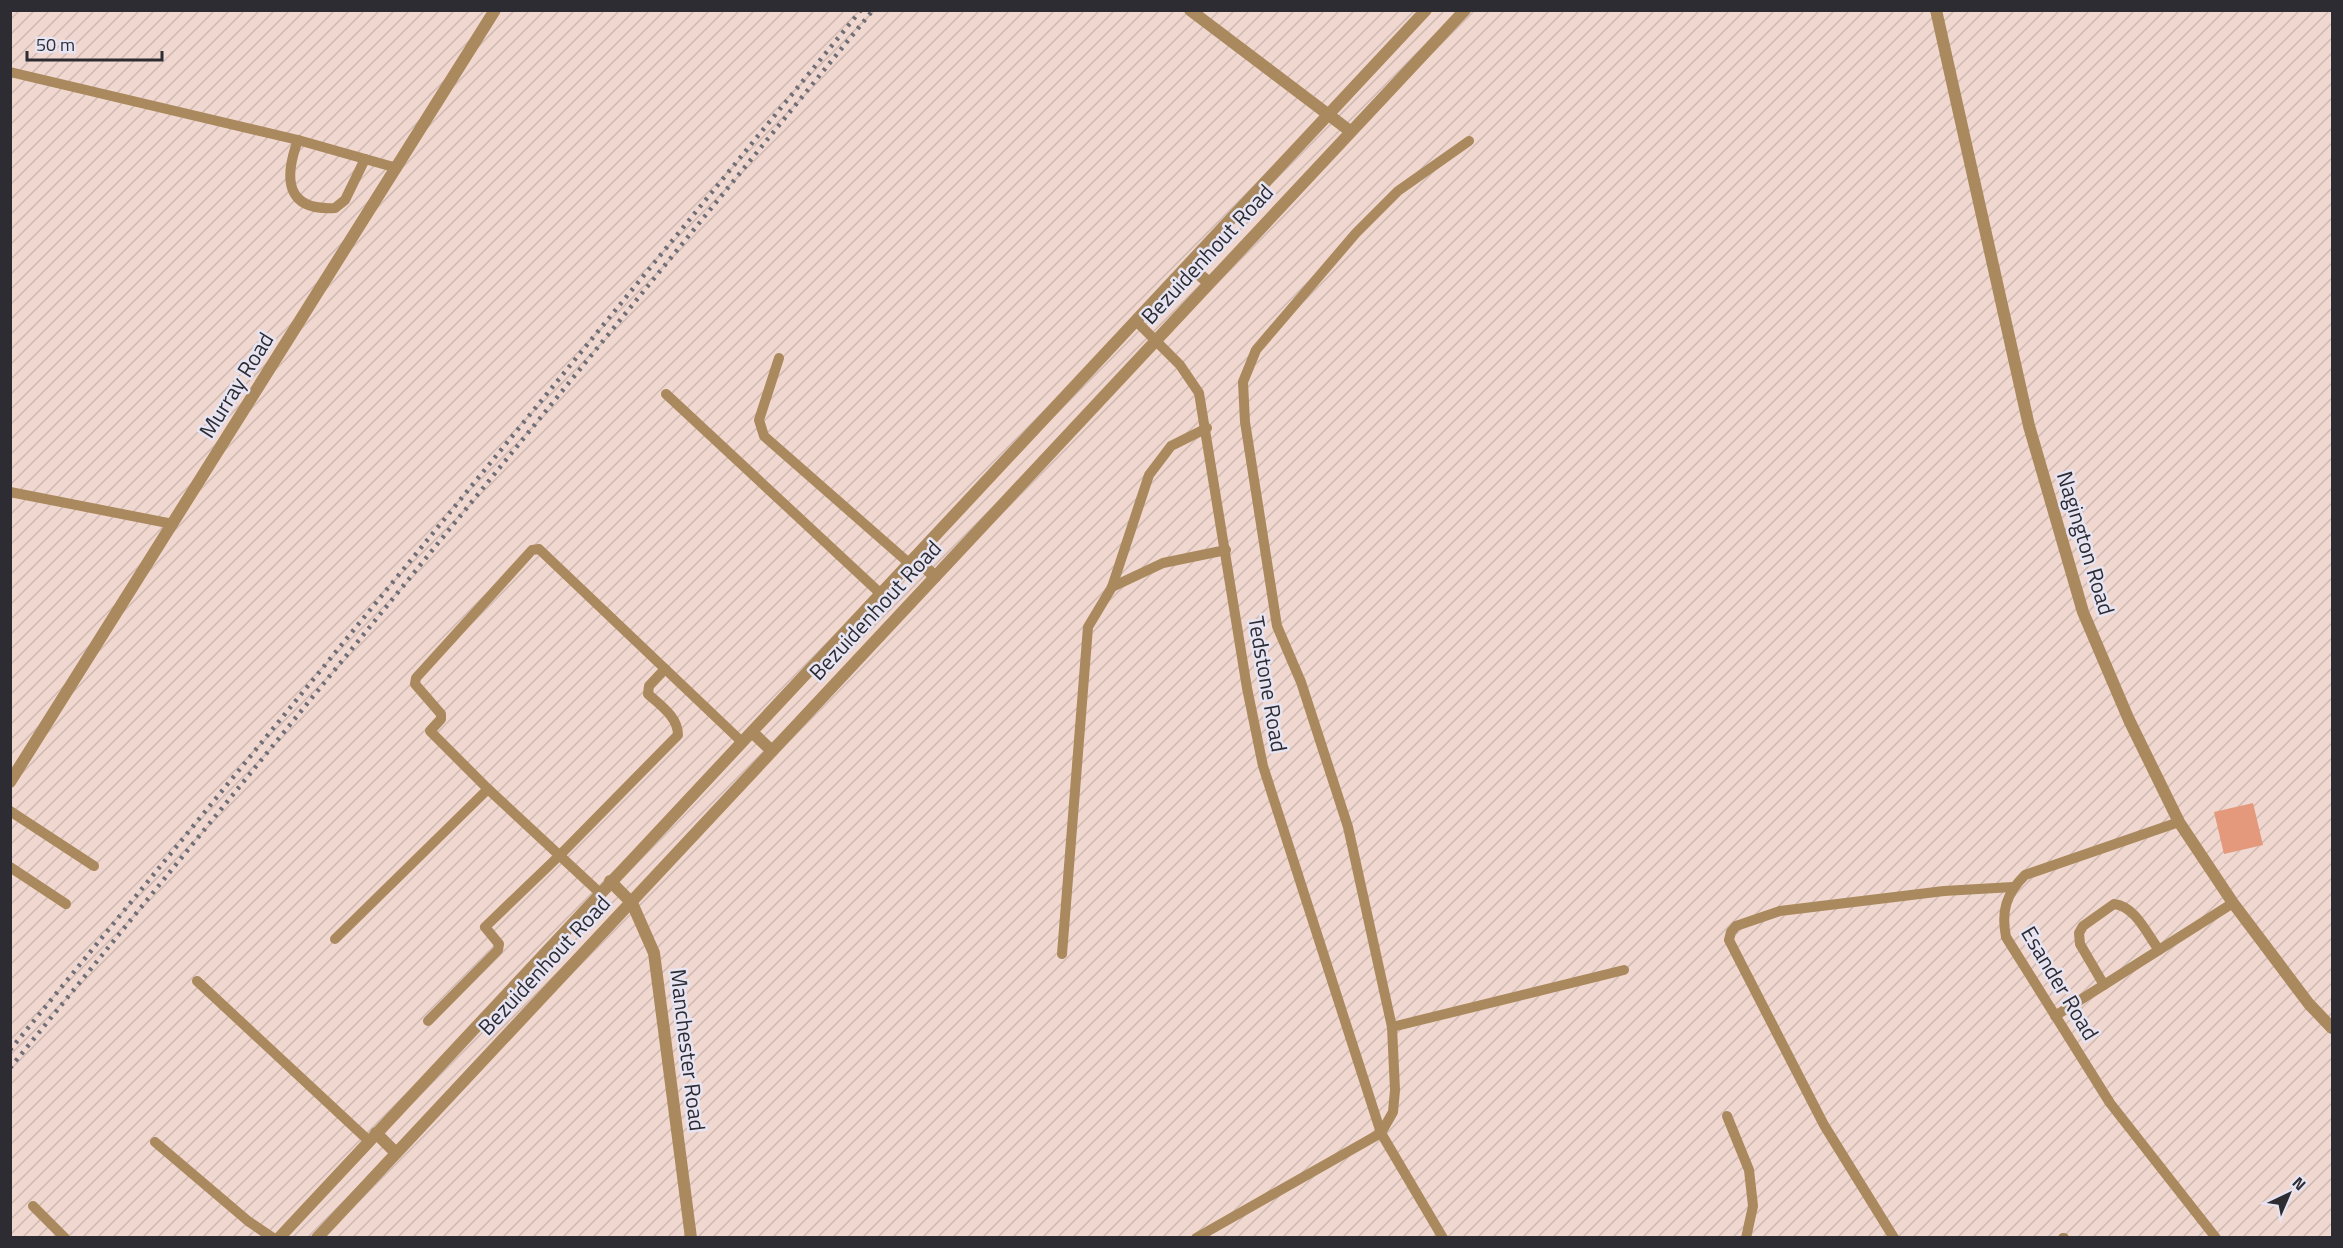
<svg xmlns="http://www.w3.org/2000/svg" width="2343" height="1248" viewBox="0 0 2343 1248" font-family="'Titillium Web',sans-serif">
  <defs>
    <pattern id="industrial-furrows" width="10" height="10" patternUnits="userSpaceOnUse" patternTransform="scale(1.5)"><rect width="10" height="10" fill="#f0d7cf"/><path d="M-1 1l2-2M0 10L10 0M9 11l2-2" fill="none" stroke="#ceb9b2"/></pattern>
  </defs>
  <rect width="100%" height="100%" fill="#e7e5f3"/>
  <rect fill="url(#industrial-furrows)" x="11" y="11" width="2321" height="1226"/>
  <polygon fill="#e4997c" points="2253,803 2263,845 2224,854 2214,812"/>
  <g fill="none" stroke-linecap="round" stroke-linejoin="round">
    <g stroke="#a9895d" stroke-width="10">
      <polyline points="10,72 298,140 397,168"/>
      <path d="M298,140C284,178 285,211 335,208L345,200L365,159"/>
      <polyline points="1137,322 1180,365 1199,393 1247,688 1263,766 1381,1133 1443,1238"/>
      <polyline points="779,358 759,420 764,436 910,564"/>
      <polyline points="666,394 881,594"/>
      <polyline points="10,492 173,524"/>
      <polyline points="1112,587 1149,475 1171,446 1207,428"/>
      <polyline points="10,811 94,866"/>
      <path d="M2179,822L2025,875C2006,894 2001,911 2006,937L2110,1103L2216,1238"/>
      <polyline points="10,867 66,904"/>
      <polyline points="600,893 488,789 430,731 441,719 441,714 415,684 416,678 532,550 539,549 742,742"/>
      <polyline points="335,939 488,789"/>
      <polyline points="1062,954 1088,627 1112,587 1163,563 1226,550"/>
      <polyline points="197,981 369,1141"/>
      <path d="M2104,985L2080,944L2079,933L2083,926L2114,904C2135,906 2147,934 2159,950"/>
      <polyline points="2055,1016 2233,903"/>
      <path d="M428,1021L498,950L499,944L485,927L560,855L678,735C678,717 661,706 648,694L649,686L665,669"/>
      <polyline points="1392,1027 1624,970"/>
      <polyline points="1727,1116 1749,1170 1753,1206 1746,1238"/>
      <polyline points="155,1142 248,1221 273,1238"/>
      <polyline points="33,1206 65,1238"/>
      <polyline points="1196,1238 1381,1133 1393,1112 1395,1090 1392,1027 1348,827 1301,682 1277,626 1245,422 1243,382 1256,350 1356,233 1398,191 1469,141"/>
      <polyline points="1894,1238 1824,1125 1729,940 1731,932 1736,926 1780,911 1944,891 2013,887"/>
      <polyline points="2063,1238 2064,1238"/>
    </g>
    <g stroke="#a9895d" stroke-width="12">
      <polyline points="1190,10 1350,131"/>
      <polyline points="1936,10 2029,426 2083,612 2129,720 2179,822 2233,903 2309,1004 2332,1028"/>
      <polyline points="1189,265 1209,283"/>
      <polyline points="916,558 935,577"/>
      <polyline points="752,732 772,751"/>
      <polyline points="10,782 495,10"/>
      <polyline points="610,881 632,903 654,953 691,1238"/>
      <polyline points="376,1133 396,1153"/>
      <polyline points="279,1238 1426,10"/>
      <polyline points="317,1238 1465,10"/>
    </g>
    <g stroke="#706f77" stroke-width="4.5" stroke-dasharray="3 6" stroke-linecap="butt">
      <polyline points="10,1050 861,10"/>
      <polyline points="10,1068 873,10"/>
    </g>
  </g>
  <g text-anchor="middle" stroke-width="5" stroke-linejoin="round" paint-order="stroke">
    <g font-size="22" fill="#2d2c32" stroke="#e7e5f3">
      <text transform="translate(1207 254) rotate(-47)" y="8">Bezuidenhout Road</text>
      <text transform="translate(236 385) rotate(-58)" y="8">Murray Road</text>
      <text transform="translate(2086 543) rotate(73)" y="8">Nagington Road</text>
      <text transform="translate(875 610) rotate(-47)" y="8">Bezuidenhout Road</text>
      <text transform="translate(1268 684) rotate(80)" y="8">Tedstone Road</text>
      <text transform="translate(544 965) rotate(-47)" y="8">Bezuidenhout Road</text>
      <text transform="translate(2060 983) rotate(59)" y="8">Esander Road</text>
      <text transform="translate(688 1050) rotate(83)" y="8">Manchester Road</text>
    </g>
  </g>
  <rect width="2343" height="1248" fill="none" stroke="#2d2c32" stroke-width="24"/>
  <g transform="translate(2289 1194) rotate(44)" stroke="#e7e5f3" stroke-width="4.5" paint-order="stroke">
  <path d="M0-4.5L10 22L0 15L-10 22Z" fill="#2d2c32"/>
  <text y="-9" font-size="16" font-weight="bold" text-anchor="middle" fill="#2d2c32">N</text>
  </g>
  <path d="M27 51v9h135v-9" fill="none" stroke="#2d2c32" stroke-width="3"/>
  <text x="36" y="51" font-size="18" fill="#2d2c32" stroke="#e7e5f3" stroke-width="4.5" paint-order="stroke">50 m</text>
</svg>
